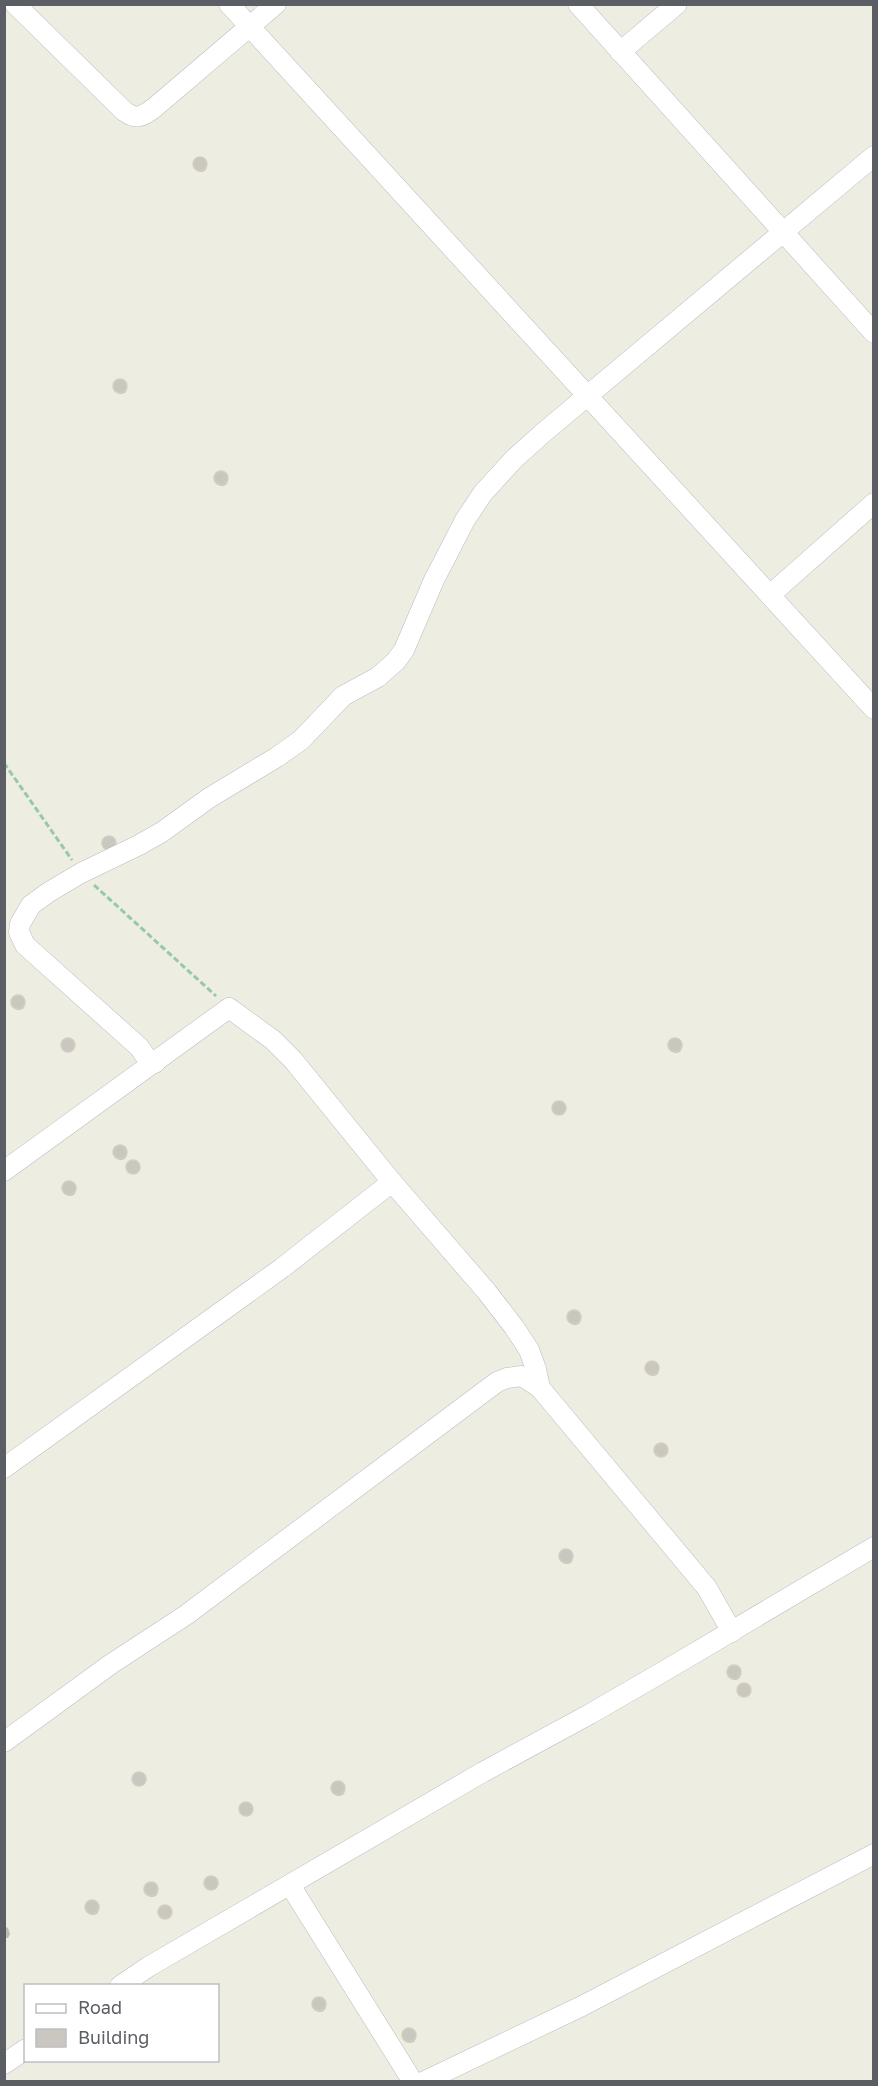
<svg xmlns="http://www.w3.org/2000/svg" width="878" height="2086" viewBox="0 0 878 2086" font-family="'Golos Text',sans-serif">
  <rect width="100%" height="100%" fill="#eeede2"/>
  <g fill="#0003">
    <circle cx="201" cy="166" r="6"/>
    <circle cx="121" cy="388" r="6"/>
    <circle cx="222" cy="480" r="6"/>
    <polygon points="107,839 114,841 116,849 109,852 104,846 105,841"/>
    <circle cx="19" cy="1004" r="6"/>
    <circle cx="69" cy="1046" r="6"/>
    <circle cx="676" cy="1047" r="6"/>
    <circle cx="560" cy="1109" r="6"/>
    <circle cx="121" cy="1154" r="6"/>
    <circle cx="134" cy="1168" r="6"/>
    <circle cx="70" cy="1190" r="6"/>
    <circle cx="575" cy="1319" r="6"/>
    <circle cx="653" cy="1370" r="6"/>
    <circle cx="662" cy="1451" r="6"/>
    <circle cx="567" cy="1558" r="6"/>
    <circle cx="735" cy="1674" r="6"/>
    <circle cx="745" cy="1691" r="6"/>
    <circle cx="140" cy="1780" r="6"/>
    <circle cx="339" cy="1790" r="6"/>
    <circle cx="247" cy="1810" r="6"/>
    <circle cx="212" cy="1884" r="6"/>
    <circle cx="152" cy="1891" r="6"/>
    <circle cx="93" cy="1909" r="6"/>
    <circle cx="166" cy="1913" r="6"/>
    <polygon points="4,1926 8,1928 10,1934 8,1938 4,1938"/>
    <circle cx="320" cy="2006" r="6"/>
    <circle cx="410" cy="2037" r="6"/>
  </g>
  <g fill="#c9c7bf" stroke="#d3cfc0" stroke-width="1.5">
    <circle cx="200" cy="164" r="7"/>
    <circle cx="120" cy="386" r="7"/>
    <circle cx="221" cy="478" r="7"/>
    <circle cx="109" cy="843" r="7"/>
    <circle cx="18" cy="1002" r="7"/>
    <circle cx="675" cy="1045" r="7"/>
    <circle cx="68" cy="1045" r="7"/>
    <circle cx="559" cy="1108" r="7"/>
    <circle cx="120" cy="1152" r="7"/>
    <circle cx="133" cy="1167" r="7"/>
    <circle cx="69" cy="1188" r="7"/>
    <circle cx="574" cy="1317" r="7"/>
    <circle cx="652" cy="1368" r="7"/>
    <circle cx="661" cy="1450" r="7"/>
    <circle cx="566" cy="1556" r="7"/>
    <circle cx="734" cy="1672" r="7"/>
    <circle cx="744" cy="1690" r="7"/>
    <circle cx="139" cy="1779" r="7"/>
    <circle cx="338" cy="1788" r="7"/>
    <circle cx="246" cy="1809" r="7"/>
    <circle cx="211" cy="1883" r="7"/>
    <circle cx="151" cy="1889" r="7"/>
    <circle cx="92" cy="1907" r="7"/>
    <circle cx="165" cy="1912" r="7"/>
    <circle cx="319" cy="2004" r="7"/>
    <circle cx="409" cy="2035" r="7"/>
  </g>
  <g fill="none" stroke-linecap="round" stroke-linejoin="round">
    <g stroke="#babcc2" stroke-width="21">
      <g id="minor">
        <path d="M15,4L124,111C136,120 142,117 154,108L276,4"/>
        <polyline points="229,4 874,709"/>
        <polyline points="578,4 874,333"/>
        <polyline points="620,52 677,4"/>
        <polyline points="770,595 874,503"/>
        <polyline points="155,1063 146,1057 139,1047 25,945 19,932 20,924 31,905 49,892 81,873 139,845 162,832 209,798 277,757 301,740 343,696 378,677 396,661 404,650 434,580 465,520 483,493 514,459 543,433 874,156"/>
        <polyline points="4,1171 229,1008 273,1040 293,1060 392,1182 487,1292 514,1327 529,1350 536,1369 540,1388"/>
        <polyline points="4,1468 282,1268 392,1182"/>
        <polyline points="4,1742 111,1664 186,1615 497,1382 507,1378 522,1376 540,1388 707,1588 732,1632"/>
        <polyline points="290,1885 413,2082"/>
        <polyline points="120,1986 148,1967 483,1772 590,1714 666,1670 874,1547"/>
        <polyline points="4,2064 26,2049"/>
        <polyline points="423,2082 582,2006 874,1854"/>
      </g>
    </g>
    <g stroke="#96c8ab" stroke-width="3" stroke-dasharray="6 3" stroke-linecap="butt">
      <polyline points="4,763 72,860"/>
      <polyline points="94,885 216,996"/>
    </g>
    <use href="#minor" stroke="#fff" stroke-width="20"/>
  </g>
  <rect width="878" height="2086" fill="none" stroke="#5b5e64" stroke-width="12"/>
  <rect x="24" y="1984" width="195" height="78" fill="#ffffff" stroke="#bdbfc1" stroke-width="1.5"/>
  <rect x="36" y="2004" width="30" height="9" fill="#ffffff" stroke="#bdbfc1" stroke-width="1.5"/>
  <text x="78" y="2014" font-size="18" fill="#5b5e64">Road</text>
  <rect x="36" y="2029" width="30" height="18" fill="#c9c7bf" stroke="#bdbfc1" stroke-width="1.5"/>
  <text x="78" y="2044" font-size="18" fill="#5b5e64">Building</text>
</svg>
